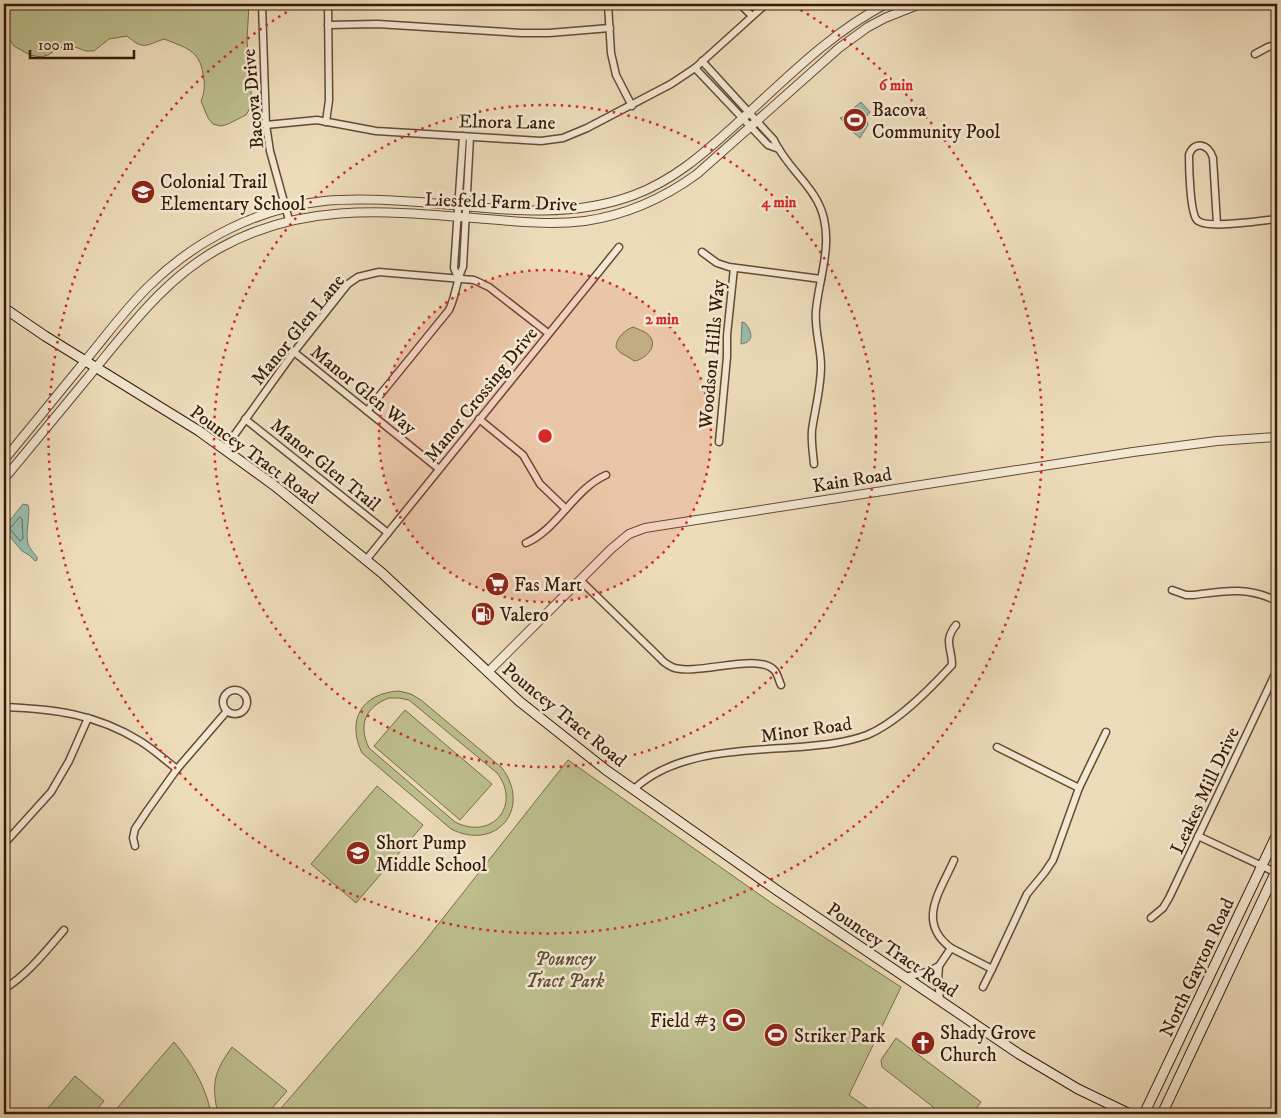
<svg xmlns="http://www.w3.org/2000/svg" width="1281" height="1118" viewBox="0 0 1281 1118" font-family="'IM FELL DW Pica',serif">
  <rect width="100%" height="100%" fill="#eddcba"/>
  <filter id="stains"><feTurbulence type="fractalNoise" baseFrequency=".004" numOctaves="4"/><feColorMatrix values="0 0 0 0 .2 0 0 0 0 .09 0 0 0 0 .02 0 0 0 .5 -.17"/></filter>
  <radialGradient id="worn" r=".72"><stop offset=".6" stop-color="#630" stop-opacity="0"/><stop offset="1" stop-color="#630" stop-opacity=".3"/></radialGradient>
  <g fill="#bdbf8d" stroke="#7a6c4a" fill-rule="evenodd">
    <path d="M4,4H249L247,40L252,105L246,115L228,124L221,126L213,124L208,118L201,101C205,91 205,84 203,74C200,50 184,47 164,39C144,46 144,50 127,36L109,39L94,51H86L72,46L59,48L48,55L41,57L30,55L14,46L4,32Z"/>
    <path d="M633,327C639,330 647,331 651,338C657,348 644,360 634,361C627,355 620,355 616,347C616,338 625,330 633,327Z"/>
    <path d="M399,691L411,694L421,700L502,768C532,808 497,852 451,829L362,753C346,720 362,693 399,691ZM389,698H399L409,700L497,773C522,805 492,841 455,822L369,748C358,725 365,707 389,698Z"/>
    <polygon points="405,710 492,784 460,820 374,746"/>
    <polygon points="568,760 773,904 901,987 849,1095 876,1114 276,1114 421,946"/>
    <polygon points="377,786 423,825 356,903 311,864"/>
    <polygon points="896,1038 981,1102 972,1114 942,1114 882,1067 881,1060"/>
    <path d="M174,1042C192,1064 206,1086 211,1114H112Z"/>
    <path d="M232,1047L287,1091L267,1114H218C211,1084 214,1072 232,1047Z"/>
    <polygon points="75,1076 104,1101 93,1114 43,1114"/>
  </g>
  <g fill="#99bcad" stroke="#717b6b">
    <polygon points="861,102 870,112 866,117 868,125 860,138 853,132 863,123 863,121 851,130 840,118 843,117"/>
    <path d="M742,322L745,323C752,331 755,342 741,344Z"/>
    <path d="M23,504L28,505C31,513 25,532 28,543C29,548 34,553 37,557V560L35,561L29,555L22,551L5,531L7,524Z"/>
  </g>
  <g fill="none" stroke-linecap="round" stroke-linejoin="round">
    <polygon stroke="#686b5a" stroke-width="1" points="20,517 22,519 23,539 20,541 10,529"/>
    <g stroke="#644a34" stroke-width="9">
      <g id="minor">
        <polyline points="262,4 266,125 270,151 289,220"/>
        <polyline points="608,4 611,53 616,75 632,106"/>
        <polyline points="740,4 752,16"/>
        <polyline points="328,25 377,24 521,33 549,33 610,28"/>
        <polyline points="1255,54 1268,47 1277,45"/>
        <path d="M702,61L774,140C787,169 817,187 824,219C831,249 819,280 816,310C814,329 821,347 821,366C821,388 815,409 812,430C811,441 813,453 814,464"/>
        <polyline points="695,68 768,145 779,149"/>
        <polyline points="326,122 329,100 328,4"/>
        <polyline points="266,125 317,120 376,131 541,141 563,138 587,128 671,84 695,68 766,4"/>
        <path d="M1217,224L1213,158C1209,144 1194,140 1189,155C1189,167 1190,213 1197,220C1206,230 1263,220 1277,219"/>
        <polyline points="702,252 717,263 729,267 821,279"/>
        <polyline points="458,278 454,268 463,136"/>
        <polyline points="294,352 439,469"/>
        <path d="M367,411L449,310C456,296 456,281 463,267L470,137"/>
        <polyline points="245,419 388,533"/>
        <polyline points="479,419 523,455 540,484 566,509"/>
        <polyline points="719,442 727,357 727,335 734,268"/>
        <polyline points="225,448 294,352 348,284 358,277 379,272 474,280 489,287 548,333"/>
        <path d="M526,543C558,529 574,489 606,475"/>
        <polyline points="366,560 619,247"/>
        <path d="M580,580L660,658C663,662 668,665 672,667C696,677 759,651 775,671C778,675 779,681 781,685"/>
        <path d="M1172,590L1186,595H1193C1224,591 1247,586 1277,601"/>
        <circle cx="235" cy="702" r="12"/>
        <path d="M4,707C55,709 96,714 140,741C153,749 165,760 177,769"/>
        <polyline points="1079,788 1106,732"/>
        <path d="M634,789C676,750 745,751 800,747C823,745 845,743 867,735C898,722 930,689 952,665C952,648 943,641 956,625"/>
        <polyline points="1198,836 1277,873"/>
        <polyline points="4,844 51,792 69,761 88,718"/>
        <polyline points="135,846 133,838 135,829 147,811 177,769 227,711"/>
        <polyline points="1151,918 1163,908 1169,898 1277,670"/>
        <path d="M951,948C916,922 940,892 954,860"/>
        <polyline points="905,977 927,972 939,966"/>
        <polyline points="983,987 992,969"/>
        <path d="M4,989C28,974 46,951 64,930"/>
        <polyline points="940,1001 938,980 939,966 951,948 992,969 1027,894 1045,872 1053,860 1079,788 997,747"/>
      </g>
    </g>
    <g stroke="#644a34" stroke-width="10">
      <g id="tertiary">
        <path d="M4,460C31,427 58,394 85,361C106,336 126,308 150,285C197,239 259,208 324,201C355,198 388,200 419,202C491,208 565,221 634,195C674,180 703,154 734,126C782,83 828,34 886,4"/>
        <path d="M4,479C32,445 61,410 90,375C129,328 165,278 220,248C306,200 394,212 487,219C520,222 553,225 585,221C626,215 664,198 697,174L839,48L868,27L885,18L920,4"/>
        <polyline points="488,672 611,549 629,534 645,528 1133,452 1217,441 1277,437"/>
      </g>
    </g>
    <g stroke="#361a08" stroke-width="11">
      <g id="secondary">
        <polyline points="4,308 45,336 199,431 275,486 382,573 519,701 606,770 778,891 1019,1054 1078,1089 1130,1114"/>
        <polyline points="1144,1114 1277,834"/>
        <polyline points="1162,1114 1277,869"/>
      </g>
    </g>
    <use href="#minor" stroke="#f3e8d2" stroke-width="6"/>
    <use href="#tertiary" stroke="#f3e8d2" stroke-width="8"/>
    <use href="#secondary" stroke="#f3e8d2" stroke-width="9"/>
  </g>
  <circle cx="545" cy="436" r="166" fill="#d62828" fill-opacity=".12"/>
  <g fill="none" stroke="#d62828" stroke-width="2.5" stroke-dasharray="2.5 5">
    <circle cx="545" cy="436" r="166"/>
    <circle cx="545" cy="436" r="331"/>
    <path d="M794 6A497 497 0 1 1 297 6"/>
  </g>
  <defs>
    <g id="stadium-disc" transform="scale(1.25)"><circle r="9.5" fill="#8f2418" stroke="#f3e8d2"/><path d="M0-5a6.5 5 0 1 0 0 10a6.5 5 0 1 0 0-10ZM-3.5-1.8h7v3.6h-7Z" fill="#fff"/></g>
    <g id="school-disc" transform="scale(1.25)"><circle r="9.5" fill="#8f2418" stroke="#f3e8d2"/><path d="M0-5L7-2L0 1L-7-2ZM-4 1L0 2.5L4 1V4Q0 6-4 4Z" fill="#fff"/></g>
    <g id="supermarket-disc" transform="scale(1.25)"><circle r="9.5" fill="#8f2418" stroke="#f3e8d2"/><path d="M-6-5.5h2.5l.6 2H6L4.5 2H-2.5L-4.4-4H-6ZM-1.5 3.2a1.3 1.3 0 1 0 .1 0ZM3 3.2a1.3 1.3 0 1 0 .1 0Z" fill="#fff"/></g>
    <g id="fuel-disc" transform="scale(1.25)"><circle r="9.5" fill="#8f2418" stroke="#f3e8d2"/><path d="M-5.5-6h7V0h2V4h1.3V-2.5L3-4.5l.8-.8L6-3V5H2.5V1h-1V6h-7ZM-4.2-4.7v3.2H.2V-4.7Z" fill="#fff"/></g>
    <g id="church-disc" transform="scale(1.25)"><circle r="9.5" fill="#8f2418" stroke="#f3e8d2"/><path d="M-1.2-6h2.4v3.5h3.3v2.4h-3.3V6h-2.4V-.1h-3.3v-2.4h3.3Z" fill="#fff"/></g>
  </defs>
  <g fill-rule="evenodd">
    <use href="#stadium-disc" x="855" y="120"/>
    <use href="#school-disc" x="143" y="192"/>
    <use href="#supermarket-disc" x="497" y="584"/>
    <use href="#fuel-disc" x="483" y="614"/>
    <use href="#school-disc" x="358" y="853"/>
    <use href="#stadium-disc" x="734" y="1020"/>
    <use href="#stadium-disc" x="776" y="1035"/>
    <use href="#church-disc" x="923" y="1043"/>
  </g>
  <g text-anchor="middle" stroke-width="5" stroke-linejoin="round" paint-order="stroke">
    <g font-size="19" fill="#361a08" stroke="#f3e8d2">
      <text transform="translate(252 99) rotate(-95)" y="7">Bacova Drive</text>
      <text transform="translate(507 121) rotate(1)" y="7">Elnora Lane</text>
      <text transform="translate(501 201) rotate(2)" y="7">Liesfeld Farm Drive</text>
      <text transform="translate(297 329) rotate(-51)" y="7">Manor Glen Lane</text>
      <text transform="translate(711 354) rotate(-85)" y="7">Woodson Hills Way</text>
      <text transform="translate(364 389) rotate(39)" y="7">Manor Glen Way</text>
      <text transform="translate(480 394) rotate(-51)" y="7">Manor Crossing Drive</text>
      <text transform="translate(255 454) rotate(36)" y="7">Pouncey Tract Road</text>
      <text transform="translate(326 464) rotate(39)" y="7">Manor Glen Trail</text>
      <text transform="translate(852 479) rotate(-9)" y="7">Kain Road</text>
      <text transform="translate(565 714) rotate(39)" y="7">Pouncey Tract Road</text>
      <text transform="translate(806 729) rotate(-8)" y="7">Minor Road</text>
      <text transform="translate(1204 790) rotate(-65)" y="7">Leakes Mill Drive</text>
      <text transform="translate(893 949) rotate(34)" y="7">Pouncey Tract Road</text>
      <text transform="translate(1196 967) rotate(-65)" y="7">North Gayton Road</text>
    </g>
    <g font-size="19" fill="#361a08" stroke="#f3e8d2" text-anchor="start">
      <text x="872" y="116">Bacova<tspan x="872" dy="22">Community Pool</tspan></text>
      <text x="160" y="188">Colonial Trail<tspan x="160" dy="22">Elementary School</tspan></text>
      <text x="514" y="591">Fas Mart</text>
      <text x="500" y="621">Valero</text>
      <text x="376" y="849">Short Pump<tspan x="376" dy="22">Middle School</tspan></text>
      <text x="716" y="1027" text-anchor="end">Field #3</text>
      <text x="940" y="1039">Shady Grove<tspan x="940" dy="22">Church</tspan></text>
      <text x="794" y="1042">Striker Park</text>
    </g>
    <g font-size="19" font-style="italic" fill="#5e4c30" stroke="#f3e8d2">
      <text x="565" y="965">Pouncey<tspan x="565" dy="22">Tract Park</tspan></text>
    </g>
  </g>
  <circle cx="545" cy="436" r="8" fill="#d62828" stroke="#f3e8d2" stroke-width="2.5"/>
  <g font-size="15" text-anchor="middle" font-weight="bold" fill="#d62828" stroke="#f3e8d2" stroke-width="5" stroke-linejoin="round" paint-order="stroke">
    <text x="896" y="90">6 min</text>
    <text x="779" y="207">4 min</text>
    <text x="662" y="324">2 min</text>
  </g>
  <rect width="1281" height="1118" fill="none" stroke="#eddcba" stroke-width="20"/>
  <rect x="5" y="5" width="1271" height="1108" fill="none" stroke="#361a08" stroke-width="2.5"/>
  <rect x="10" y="10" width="1261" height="1098" fill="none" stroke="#361a08"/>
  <path d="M30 50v8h104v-8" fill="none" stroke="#361a08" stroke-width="2.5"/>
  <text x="38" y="50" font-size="15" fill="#361a08" stroke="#f3e8d2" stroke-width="4" paint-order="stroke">100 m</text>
  <rect width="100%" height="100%" filter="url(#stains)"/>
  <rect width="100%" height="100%" fill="url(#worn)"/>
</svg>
